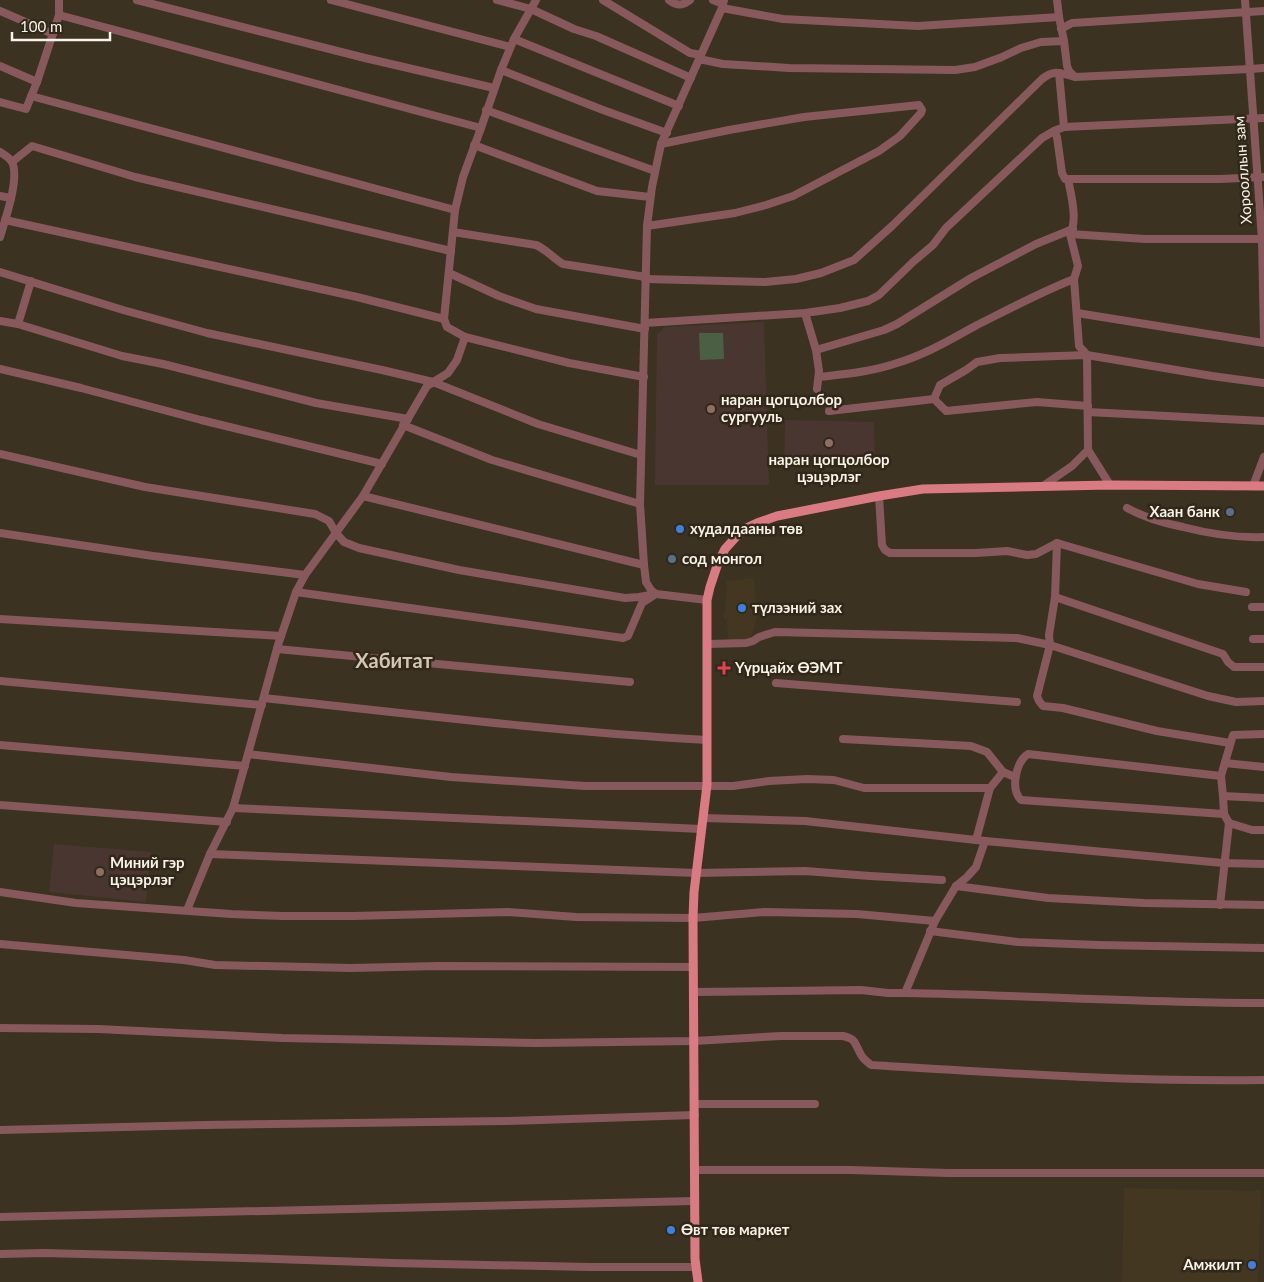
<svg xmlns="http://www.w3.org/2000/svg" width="1264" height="1282" viewBox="0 0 1264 1282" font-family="Lato,sans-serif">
  <rect width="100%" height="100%" fill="#3b3222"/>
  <g fill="#443721">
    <polygon points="754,578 756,597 754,598 758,605 758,612 752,635 750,636 751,639 728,641 727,619 724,619 723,614 725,612 727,581"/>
    <polygon points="1124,1188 1261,1191 1258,1282 1122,1282"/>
  </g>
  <g fill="#493630">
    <polygon points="764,322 769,485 655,485 657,334 665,327"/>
    <polygon points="785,420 874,422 875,464 784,468"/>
    <polygon points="54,844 151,852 146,902 49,892"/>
  </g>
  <polygon fill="#4b5f44" points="699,333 723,333 724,359 700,360"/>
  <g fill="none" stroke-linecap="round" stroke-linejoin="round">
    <g stroke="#88595c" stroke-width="8">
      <polyline points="137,0 365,58 494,88"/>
      <polyline points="331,0 510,47"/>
      <polyline points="497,0 531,9 574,29 596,36 691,78"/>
      <polyline points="603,0 690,53 701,55"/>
      <path d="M669,0C677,6 682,6 690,0"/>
      <polyline points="713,0 723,4"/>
      <polyline points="1057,0 1059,17 1064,41 1067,66 1069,71 1075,77"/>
      <polyline points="1245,0 1262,240 1264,337"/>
      <polyline points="722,8 783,19 918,26 1059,17"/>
      <polyline points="0,11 53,34"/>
      <polyline points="59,15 481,128"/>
      <polyline points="1061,29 1072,23 1264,11"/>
      <polyline points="514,39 679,106"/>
      <polyline points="699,59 723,64 789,68 955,70 975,67 1002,57 1021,48 1041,42 1064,41"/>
      <polyline points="0,66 37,82"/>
      <polyline points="501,70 603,110 667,133"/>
      <polyline points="1059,73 1064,127"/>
      <polyline points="31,96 455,210"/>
      <polyline points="0,102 26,109 37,82 59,15 59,0"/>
      <polyline points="486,110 655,171"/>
      <path d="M1054,131L1057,137L1062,173L1065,179H1068C1071,195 1078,220 1070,234L1078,266L1074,279L1079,346L1087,355L1088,450L1110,485"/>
      <polyline points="474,145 597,191 650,197"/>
      <path d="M0,152C5,155 9,157 12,162C20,178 5,220 0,237"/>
      <polyline points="12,162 32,146 135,177 451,251"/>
      <polyline points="1068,179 1220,179 1264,177"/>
      <polyline points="0,196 11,198"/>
      <polyline points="5,220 357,297 444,319"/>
      <polyline points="647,226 735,213 766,205 793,196 879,151 900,136 921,113 922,110 919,105 804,117 729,130 661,144"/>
      <path d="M453,232L536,245C547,250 553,258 563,264L646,277"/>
      <polyline points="1070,234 1145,239 1264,239"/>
      <polyline points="0,272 123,310 207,333 382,370 433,382 538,424 641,455"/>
      <polyline points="449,273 499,296 536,309 645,329"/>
      <path d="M645,279L765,282L796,279L821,273L854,260L892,226L1042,79C1055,69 1060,73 1075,77L1250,69L1264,68"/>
      <polyline points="805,313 816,350 819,371 817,389"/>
      <polyline points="1077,313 1264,343"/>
      <polyline points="0,321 18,324 122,356 163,364 316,403 408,419"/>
      <polyline points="645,323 805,313 840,308 868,301 879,295 913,262 933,245 946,228 1042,138 1054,131 1064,127 1264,118"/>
      <polyline points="18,324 31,281"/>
      <polyline points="465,337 569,363 644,377"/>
      <polyline points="816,350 884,330 897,324 971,278 1036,244 1073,229"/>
      <polyline points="0,369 81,388 201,420 382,464"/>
      <path d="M819,377C844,374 870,372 894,364C925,355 950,340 977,325C1009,309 1041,292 1074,279"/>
      <polyline points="934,399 940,385 966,370 977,362 1000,358 1087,355 1212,376 1264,383"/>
      <polyline points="934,399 946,411 1037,402 1088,406"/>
      <polyline points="829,411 934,399"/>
      <polyline points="1088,412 1264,421"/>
      <polyline points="403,425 492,460 640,504"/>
      <polyline points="0,454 145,487 315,514 329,521 336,533 344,542 359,548 459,570 625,598 639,597 656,594"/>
      <polyline points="1043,486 1072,466 1088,450"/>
      <polyline points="1253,486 1264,457"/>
      <polyline points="363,496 644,565"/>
      <polyline points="879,496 882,545 885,550 890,553 976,553 1007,551 1027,555 1036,554 1057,543 1198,584 1246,592"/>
      <path d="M1127,508C1145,518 1163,523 1183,527C1210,534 1236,538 1264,537"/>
      <polyline points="0,533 153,556 305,575"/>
      <polyline points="1057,543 1055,597 1049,635 1050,645 1037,696 1039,701 1043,706 1063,708 1157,731 1230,743"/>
      <polyline points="296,592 623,638 628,636 642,603 653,596"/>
      <polyline points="1055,597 1223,654 1228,662 1234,667 1264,667"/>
      <polyline points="707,600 656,594 651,590 646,582 644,565 640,504 647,226 652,187 661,144 722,8 724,0"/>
      <polyline points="1252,607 1264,607"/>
      <polyline points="0,619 281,636"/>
      <polyline points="1253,639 1264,639"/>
      <polyline points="707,644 746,643 753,641 759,637 775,632 1017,638 1050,645 1208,696 1236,702 1264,701"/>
      <polyline points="277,649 630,682"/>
      <polyline points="0,681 262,705"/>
      <polyline points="776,683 1017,702"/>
      <path d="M264,698C411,714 559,732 707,740"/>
      <polyline points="1264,734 1233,735 1221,776 1223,796 1224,814 1229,823 1252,830 1264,830"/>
      <polyline points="843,739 971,746 987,752 1003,772"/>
      <polyline points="0,745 245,766"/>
      <polyline points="248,754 451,777 585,786 733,786 769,781 807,779 834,780 864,788 990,788"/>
      <polyline points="1225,763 1264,767"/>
      <path d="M1221,776L1028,754C1016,762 1010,789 1021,800L1224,814"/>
      <polyline points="1223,796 1264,798"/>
      <polyline points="0,805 227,822"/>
      <polyline points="233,808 701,829"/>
      <polyline points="703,818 805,821 985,841 1223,863 1264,864"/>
      <polyline points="976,840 990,788 1003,772 1015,777"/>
      <polyline points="210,854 696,873 805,871 870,876 942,880"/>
      <polyline points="956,886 1048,898 1144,903 1264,905"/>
      <polyline points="0,892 76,903 231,914 283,916 354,916 508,912 576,917 693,918 765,912 857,914 935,921"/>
      <polyline points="1220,905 1229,823"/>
      <polyline points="187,910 210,854 233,808 278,645 296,592 305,575 363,496 427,386 448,373 457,360 465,337 447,327 444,319 455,210 463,177 481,128 501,70 514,39 536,0"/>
      <polyline points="930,931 1018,942 1099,945 1264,948"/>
      <polyline points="0,944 184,960 215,965 350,968 439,966 693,967"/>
      <polyline points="694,992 861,990 888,993 905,993 935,921 956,886 967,877 976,867 985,841"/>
      <path d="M905,993C1025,995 1144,1003 1264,1003"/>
      <path d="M0,1028L98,1029L282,1038L536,1043L694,1041L781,1036H843C856,1039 854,1042 860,1053C862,1058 866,1061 871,1065C1002,1073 1133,1082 1264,1080"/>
      <polyline points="695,1104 815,1104"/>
      <polyline points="0,1130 205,1125 506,1121 695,1115"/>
      <polyline points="695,1170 850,1170 948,1173 1264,1173"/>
      <polyline points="0,1217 695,1201"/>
      <polyline points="0,1254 43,1253 244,1258 392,1263 590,1267 696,1267"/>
    </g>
    <polyline stroke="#da7b83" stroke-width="9" points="698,1282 695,1259 693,918 694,892 707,785 707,600 710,587 718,563 725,549 735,538 746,528 757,523 777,516 879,496 923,489 1110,485 1264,486"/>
  </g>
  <g fill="#8d6e63" stroke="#312819" stroke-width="2">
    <circle cx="711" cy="409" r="5"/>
    <circle cx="829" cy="443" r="5"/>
    <circle cx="100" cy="872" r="5"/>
  </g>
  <g fill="#5c6f8a" stroke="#312819" stroke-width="2">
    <circle cx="1230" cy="512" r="5"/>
    <circle cx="672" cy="559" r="5"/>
  </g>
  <g fill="#3f7fe0" stroke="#312819" stroke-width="2">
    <circle cx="680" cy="529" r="5"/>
    <circle cx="742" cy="608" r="5"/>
    <circle cx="671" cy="1230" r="5"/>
    <circle cx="1252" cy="1265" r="5"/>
  </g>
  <path fill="#e0444e" stroke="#312819" stroke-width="2" d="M721.5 660.5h5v5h5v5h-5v5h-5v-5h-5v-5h5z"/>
  <g text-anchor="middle" stroke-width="5" stroke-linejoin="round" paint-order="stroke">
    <g font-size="15" fill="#f8f2e8" stroke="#312819">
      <text transform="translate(1243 170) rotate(-94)" y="5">Хорооллын зам</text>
    </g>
    <g font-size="15" font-weight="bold" fill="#f8f2e8" stroke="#312819" text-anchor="start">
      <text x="721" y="405">наран цогцолбор<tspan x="721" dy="17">сургууль</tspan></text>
      <text x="829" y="465" text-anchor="middle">наран цогцолбор<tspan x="829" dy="17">цэцэрлэг</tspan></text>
      <text x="1220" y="517" text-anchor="end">Хаан банк</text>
      <text x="690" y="534">худалдааны төв</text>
      <text x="682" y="564">сод монгол</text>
      <text x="752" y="613">түлээний зах</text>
      <text x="735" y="673">Үүрцайх ӨЭМТ</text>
      <text x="110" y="868">Миний гэр<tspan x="110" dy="17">цэцэрлэг</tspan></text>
      <text x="681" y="1235">Өвт төв маркет</text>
      <text x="1242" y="1270" text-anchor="end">Амжилт</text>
    </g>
    <g font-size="20" font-weight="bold" fill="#d3c7b4" stroke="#312819">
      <text x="394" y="668">Хабитат</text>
    </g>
  </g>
  <path d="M12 32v8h98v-8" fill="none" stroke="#f8f2e8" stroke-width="2.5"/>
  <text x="20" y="32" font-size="15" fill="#f8f2e8" stroke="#312819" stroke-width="4" paint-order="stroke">100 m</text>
</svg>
